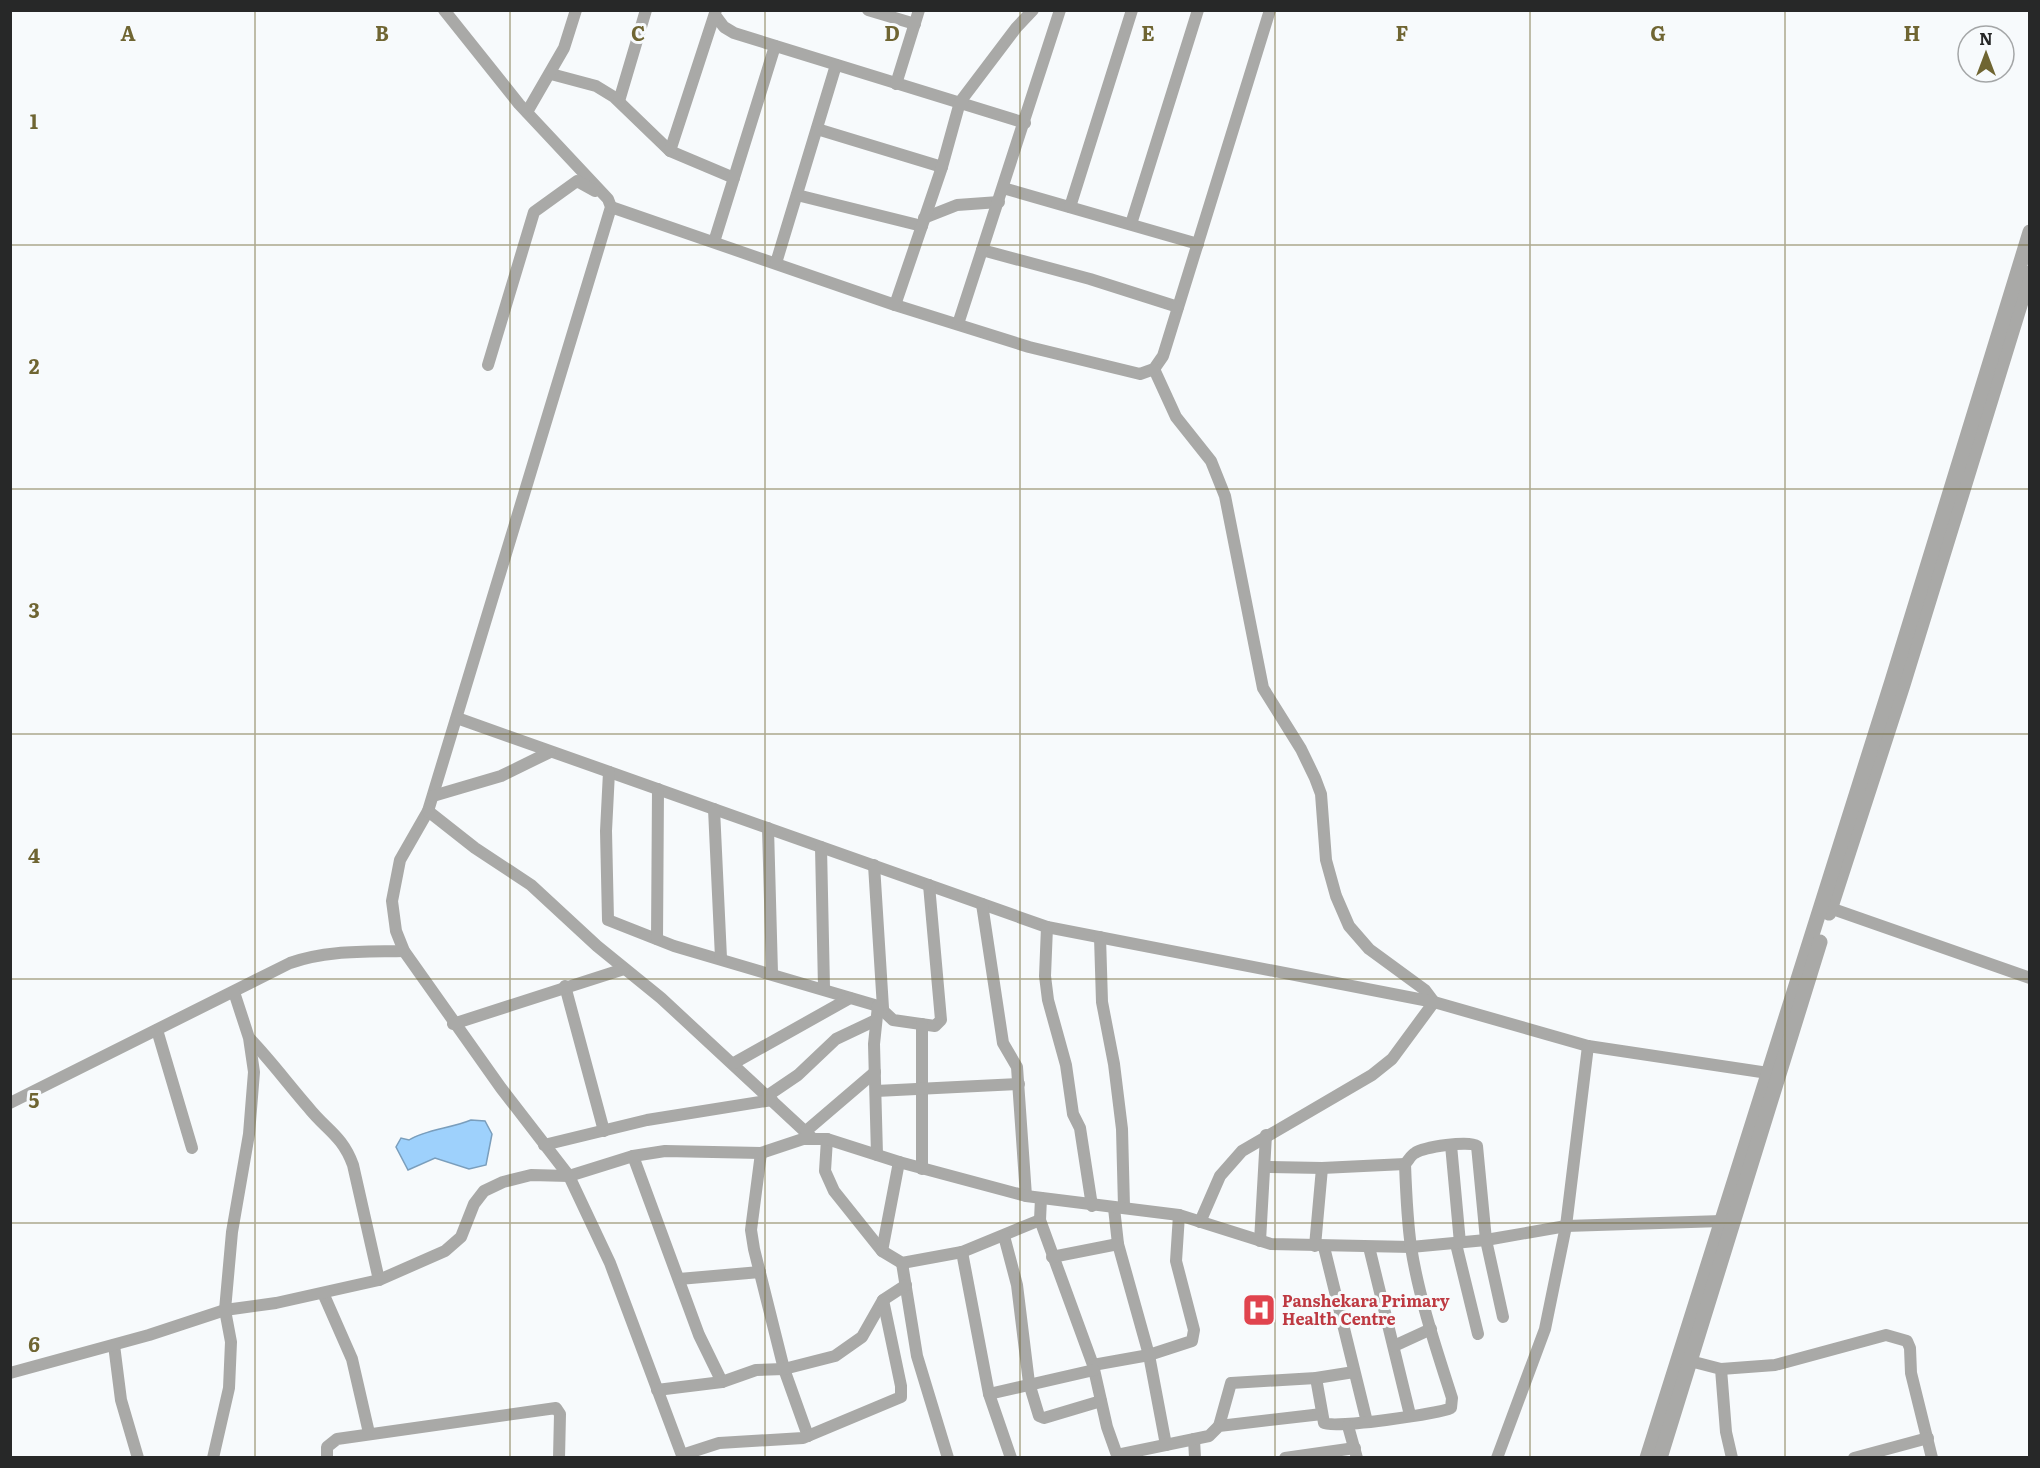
<svg xmlns="http://www.w3.org/2000/svg" width="2040" height="1468" viewBox="0 0 2040 1468" font-family="Literata,serif">
  <rect width="100%" height="100%" fill="#f7fafc"/>
  <path fill="#9ed1fc" stroke="#7a9ebc" stroke-width="1.5" d="M471,1120L485,1121L492,1134L486,1165L469,1169L435,1158L408,1170L396,1147L401,1138L409,1140C424,1130 452,1128 471,1120Z"/>
  <g fill="none" stroke-linecap="round" stroke-linejoin="round">
    <g stroke="#a9a9a7" stroke-width="12">
      <polyline points="444,10 519,104 608,199 611,207 428,811 400,860 392,901 396,931 404,951 501,1088 569,1176 610,1263 683,1458"/>
      <polyline points="868,10 915,24"/>
      <polyline points="715,15 724,27 734,33 1025,123"/>
      <polyline points="551,74 596,86 614,97 670,151 734,178"/>
      <polyline points="896,84 919,10"/>
      <polyline points="619,101 646,10"/>
      <polyline points="527,112 564,48 576,10"/>
      <polyline points="817,129 942,167"/>
      <polyline points="670,151 716,10"/>
      <polyline points="1003,188 1198,244"/>
      <polyline points="797,195 922,226"/>
      <polyline points="611,207 895,305 1029,347 1140,374 1154,369 1163,356 1270,10"/>
      <polyline points="1070,207 1132,10"/>
      <polyline points="924,218 957,205 999,202"/>
      <polyline points="1131,224 1198,10"/>
      <polyline points="714,242 775,46"/>
      <polyline points="982,250 1090,279 1178,307"/>
      <polyline points="776,263 836,65"/>
      <polyline points="895,305 942,167 960,102 1016,28 1033,10"/>
      <polyline points="958,324 1060,10"/>
      <polyline points="488,365 534,212 577,181 595,191"/>
      <polyline points="1154,369 1176,417 1211,461 1225,496 1263,688 1301,749 1315,778 1321,794 1326,860 1336,896 1349,926 1369,949 1425,990 1434,1002 1392,1059 1372,1075 1242,1151 1220,1176 1200,1222"/>
      <polyline points="457,718 1047,927 1434,1002 1588,1046 1768,1073"/>
      <polyline points="609,772 606,831 608,920 674,946 878,1006 893,1020 935,1026 941,1020 929,885"/>
      <polyline points="433,796 501,776 550,752"/>
      <polyline points="714,809 721,958"/>
      <polyline points="428,811 475,848 531,885 597,946 661,998 812,1138"/>
      <polyline points="768,828 772,973"/>
      <polyline points="821,847 824,988"/>
      <polyline points="874,865 883,1008"/>
      <polyline points="982,904 1003,1043 1017,1067 1026,1196"/>
      <polyline points="1830,908 2030,978"/>
      <polyline points="1047,927 1045,976 1048,1000 1066,1065 1073,1114 1080,1128 1092,1206"/>
      <polyline points="1100,937 1102,1002 1114,1064 1122,1129 1124,1207"/>
      <polyline points="657,939 658,789"/>
      <polyline points="565,986 604,1131"/>
      <polyline points="453,1024 624,969"/>
      <polyline points="922,1024 922,1169"/>
      <polyline points="157,1030 192,1148"/>
      <path d="M250,1039C271,1061 288,1084 308,1107C326,1130 342,1135 353,1165L379,1280"/>
      <polyline points="734,1063 850,998"/>
      <polyline points="876,1091 1019,1084"/>
      <polyline points="767,1096 798,1075 836,1039 876,1020"/>
      <path d="M10,1103L290,963C327,950 365,952 404,951"/>
      <polyline points="806,1131 875,1072"/>
      <polyline points="827,1139 825,1171 834,1191 882,1251 902,1263 962,1252 1040,1220"/>
      <polyline points="544,1145 647,1120 772,1100"/>
      <polyline points="1451,1145 1460,1243"/>
      <polyline points="761,1153 751,1230 754,1249 784,1369 808,1436"/>
      <polyline points="877,1155 874,1044 878,1006"/>
      <polyline points="633,1156 699,1335 722,1382"/>
      <polyline points="1265,1167 1322,1168 1405,1164"/>
      <polyline points="1041,1198 1040,1220 1093,1365 1107,1427 1118,1458"/>
      <polyline points="1114,1208 1118,1244 1149,1355 1166,1445"/>
      <polyline points="1004,1236 1017,1285 1029,1383 1039,1416 1044,1418 1101,1401"/>
      <polyline points="1260,1241 1266,1135"/>
      <polyline points="1456,1244 1478,1334"/>
      <polyline points="1315,1246 1322,1168"/>
      <polyline points="1324,1247 1367,1422"/>
      <polyline points="1369,1247 1410,1415"/>
      <polyline points="882,1251 899,1162"/>
      <polyline points="962,1252 989,1394 1011,1458"/>
      <polyline points="1052,1257 1118,1244"/>
      <polyline points="902,1263 917,1356 948,1458"/>
      <polyline points="679,1279 760,1272"/>
      <polyline points="323,1293 352,1359 369,1433"/>
      <polyline points="114,1345 121,1400 138,1458"/>
      <polyline points="1394,1346 1431,1329"/>
      <polyline points="1690,1361 1721,1369 1726,1432 1732,1458"/>
      <polyline points="1093,1365 1149,1355 1192,1341 1194,1330 1176,1261 1179,1215"/>
      <polyline points="1721,1369 1775,1365 1886,1335 1907,1341 1910,1348 1911,1373 1932,1458"/>
      <polyline points="10,1373 149,1335 225,1310 276,1303 379,1280 445,1251 461,1237 474,1204 484,1191 503,1182 531,1175 569,1176 633,1156 665,1151 761,1153 803,1139 827,1139 899,1162 1026,1196 1179,1215 1271,1244 1411,1247 1486,1240 1566,1226 1722,1221"/>
      <path d="M1316,1378L1324,1423C1332,1429 1439,1414 1451,1408L1452,1398C1436,1348 1419,1298 1411,1247C1407,1219 1406,1191 1405,1164C1408,1161 1411,1155 1415,1153C1424,1147 1469,1140 1477,1146L1486,1240L1503,1317"/>
      <polyline points="657,1390 722,1382 756,1370 784,1369 835,1356 862,1337 883,1300 906,1285"/>
      <polyline points="989,1394 1094,1370"/>
      <polyline points="1219,1426 1231,1383 1316,1378 1354,1372"/>
      <polyline points="1348,1426 1357,1458"/>
      <polyline points="1194,1439 1195,1458"/>
      <polyline points="682,1455 719,1443 803,1438 901,1397 901,1386 883,1300"/>
      <polyline points="1117,1455 1209,1436 1219,1426 1322,1414"/>
      <polyline points="213,1458 229,1388 231,1342 225,1310 232,1232 249,1134 254,1072 249,1038 234,992"/>
      <polyline points="327,1458 327,1447 337,1439 556,1408 560,1414 559,1458"/>
      <polyline points="1285,1458 1355,1448"/>
      <polyline points="1497,1458 1545,1329 1566,1226 1588,1046"/>
      <polyline points="1854,1458 1928,1438"/>
    </g>
    <g stroke="#a9a9a7" stroke-width="15">
      <polyline points="1829,913 1903,685 2030,273"/>
      <polyline points="1647,1458 1892,681 2030,232"/>
      <polyline points="1660,1458 1820,942"/>
    </g>
  </g>
  <path fill="none" stroke="#6f6532" stroke-width="1.5" stroke-opacity="0.55" d="M255,10V1458M510,10V1458M765,10V1458M1020,10V1458M1275,10V1458M1530,10V1458M1785,10V1458M10,245H2030M10,489H2030M10,734H2030M10,979H2030M10,1223H2030"/>
  <defs>
    <g id="hospital-square" transform="scale(1.725)"><rect x="-9" y="-9" width="18" height="18" rx="4" fill="#e0444e" stroke="#f7fafc"/><path d="M-5-5h3v3.5h4V-5h3V5h-3V1.5h-4V5h-3Z" fill="#fff"/></g>
  </defs>
  <g fill-rule="evenodd">
    <use href="#hospital-square" x="1259" y="1310"/>
  </g>
  <g text-anchor="middle" stroke-width="6" stroke-linejoin="round" paint-order="stroke">
    <g font-size="16" font-weight="bold" fill="#be3a42" stroke="#f7fafc" text-anchor="start">
      <text x="1282" y="1307">Panshekara Primary<tspan x="1282" dy="18">Health Centre</tspan></text>
    </g>
  </g>
  <g font-size="20" text-anchor="middle" font-weight="bold" fill="#6f6532" stroke="#f7fafc" stroke-width="6" stroke-linejoin="round" paint-order="stroke">
    <text x="128" y="41">A</text>
    <text x="382" y="41">B</text>
    <text x="638" y="41">C</text>
    <text x="892" y="41">D</text>
    <text x="1148" y="41">E</text>
    <text x="1402" y="41">F</text>
    <text x="1658" y="41">G</text>
    <text x="1912" y="41">H</text>
    <text x="34" y="129">1</text>
    <text x="34" y="374">2</text>
    <text x="34" y="618">3</text>
    <text x="34" y="863">4</text>
    <text x="34" y="1108">5</text>
    <text x="34" y="1352">6</text>
  </g>
  <rect width="2040" height="1468" fill="none" stroke="#272828" stroke-width="24"/>
  <g transform="translate(1986 54)"><circle r="28" fill="#f7fafc" stroke="#a4a6a7" stroke-width="1.5"/>
  <path d="M0-4.5L10 22L0 15L-10 22Z" fill="#6f6532"/>
  <text y="-9" font-size="16" font-weight="bold" text-anchor="middle" fill="#272828">N</text>
  </g>
</svg>
